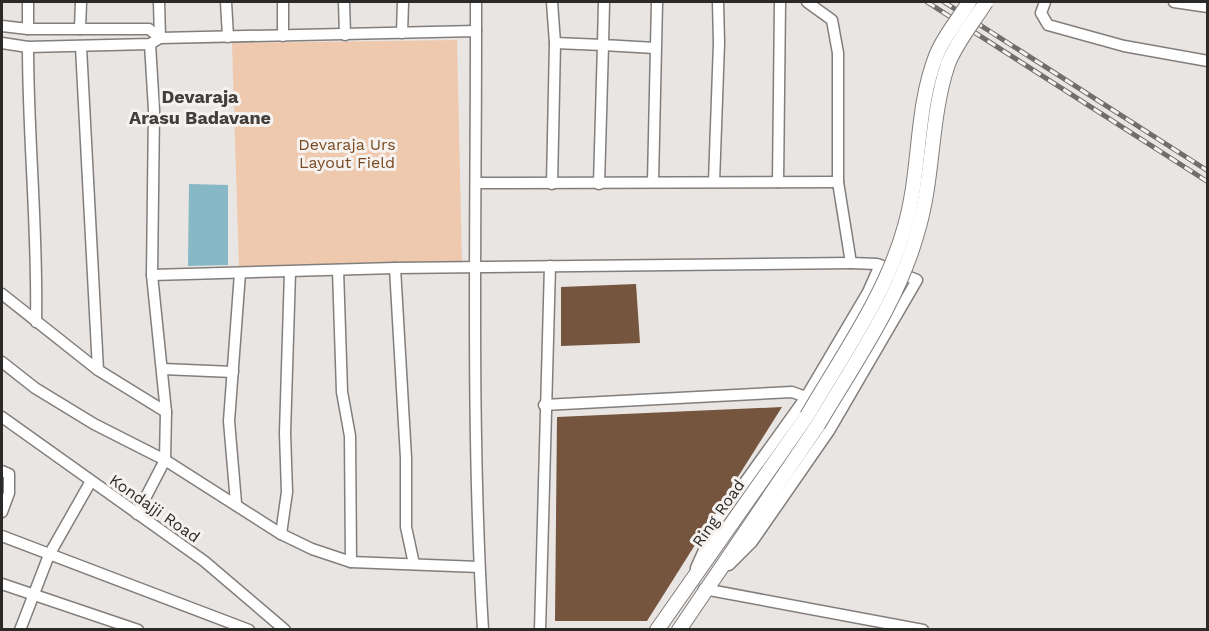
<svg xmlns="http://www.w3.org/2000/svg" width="1209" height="631" viewBox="0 0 1209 631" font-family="'Work Sans',sans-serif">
  <rect width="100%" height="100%" fill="#e9e5e2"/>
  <polygon fill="#eec9ae" points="457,40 462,264 239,268 232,43"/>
  <polygon fill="#87b8c6" points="189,184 228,185 228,265 188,266"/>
  <g fill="#75553d">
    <polygon points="636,284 640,343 561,346 561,287"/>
    <polygon points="782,407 647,621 555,621 557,417"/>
  </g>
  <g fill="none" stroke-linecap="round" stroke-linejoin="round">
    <g stroke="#827e7c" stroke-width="13">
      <g id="minor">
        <polyline points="226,2 228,37"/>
        <polyline points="344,2 345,35"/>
        <polyline points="552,2 555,43 603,45 599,184"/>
        <polyline points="604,2 603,45 655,48"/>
        <polyline points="1045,2 1041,13 1048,25 1124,46 1208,61"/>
        <polyline points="1174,2 1208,7"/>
        <path d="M2,26L28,29H149L160,38L476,31C476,230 471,431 483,630"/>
        <polyline points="28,29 28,2"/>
        <polyline points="80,29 81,2"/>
        <polyline points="476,31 476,2"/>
        <polyline points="402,33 403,2"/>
        <polyline points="283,36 283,2"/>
        <polyline points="2,43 28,47 150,44 160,38 159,2"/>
        <polyline points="150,44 154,110 152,275 395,268 851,263"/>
        <path d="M28,47C28,139 38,230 36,322"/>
        <polyline points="81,47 98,370"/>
        <polyline points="653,182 657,2"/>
        <polyline points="714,182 719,43 718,2"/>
        <polyline points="778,182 780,2"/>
        <polyline points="477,183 838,182"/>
        <polyline points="552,184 555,43"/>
        <polyline points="395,268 406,458 406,527 414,564"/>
        <polyline points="338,270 342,392 350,436 351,562"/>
        <polyline points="2,294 98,370 166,412"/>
        <polyline points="2,362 35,388 94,424 165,460 281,534 312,549 351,562 479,567"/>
        <polyline points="163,369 233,372"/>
        <polyline points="544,405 792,392 806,397"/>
        <polyline points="2,417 204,561 285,630"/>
        <polyline points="2,471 9,474 9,493 2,512"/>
        <polyline points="236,503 229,421 240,273"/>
        <polyline points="137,514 165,460 166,412 152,275"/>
        <polyline points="281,534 287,492 285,433 290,272"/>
        <polyline points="2,536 249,630"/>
        <polyline points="729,565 752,542 829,431 917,280 877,264 851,263 838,182 838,53 832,20 807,2"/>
        <polyline points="696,568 717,521 806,397 868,292 880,265"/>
        <polyline points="2,584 138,630"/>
        <polyline points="704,589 923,630"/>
        <polyline points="20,630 49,555 91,481"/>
        <polyline points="540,630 550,266"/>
      </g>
    </g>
    <g stroke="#827e7c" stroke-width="16">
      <g id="major">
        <polyline points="657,630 807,416"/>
        <polyline points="679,630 818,425"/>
      </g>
    </g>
    <use href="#minor" stroke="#fff" stroke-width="10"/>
    <use href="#major" stroke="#fff" stroke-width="14"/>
    <g stroke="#706e6c" stroke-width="5">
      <g id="rail">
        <polyline points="927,2 1208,182"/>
        <polyline points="944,2 1208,171"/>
      </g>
    </g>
    <use href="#rail" stroke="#f6f2ef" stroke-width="3" stroke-dasharray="9" stroke-linecap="butt"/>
    <g stroke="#827e7c" stroke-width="16" stroke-linecap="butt">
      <g id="major-bridge">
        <path d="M807,416C843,354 886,295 905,226C921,170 915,110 936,56C943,37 959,19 969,2"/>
        <path d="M818,425C855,362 899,301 918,230C934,176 930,117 948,64C956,43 974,21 986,2"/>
      </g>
    </g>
    <use href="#major-bridge" stroke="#fff" stroke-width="14"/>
  </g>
  <g text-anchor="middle" stroke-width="6" stroke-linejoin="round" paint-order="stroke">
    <g font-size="16" fill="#7a4a22" stroke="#f6f2ef">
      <text x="347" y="150">Devaraja Urs<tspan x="347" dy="18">Layout Field</tspan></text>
    </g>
    <g font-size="16" fill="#2b2a29" stroke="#f6f2ef">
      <text transform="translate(155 508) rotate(35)" y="6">Kondajji Road</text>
      <text transform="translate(718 513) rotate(-55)" y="6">Ring Road</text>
    </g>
    <g font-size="18" font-weight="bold" fill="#433f3d" stroke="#f6f2ef">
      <text x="200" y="103">Devaraja<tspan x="200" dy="21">Arasu Badavane</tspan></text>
    </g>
  </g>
  <rect width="1209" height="631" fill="none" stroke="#2b2a29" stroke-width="6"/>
</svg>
